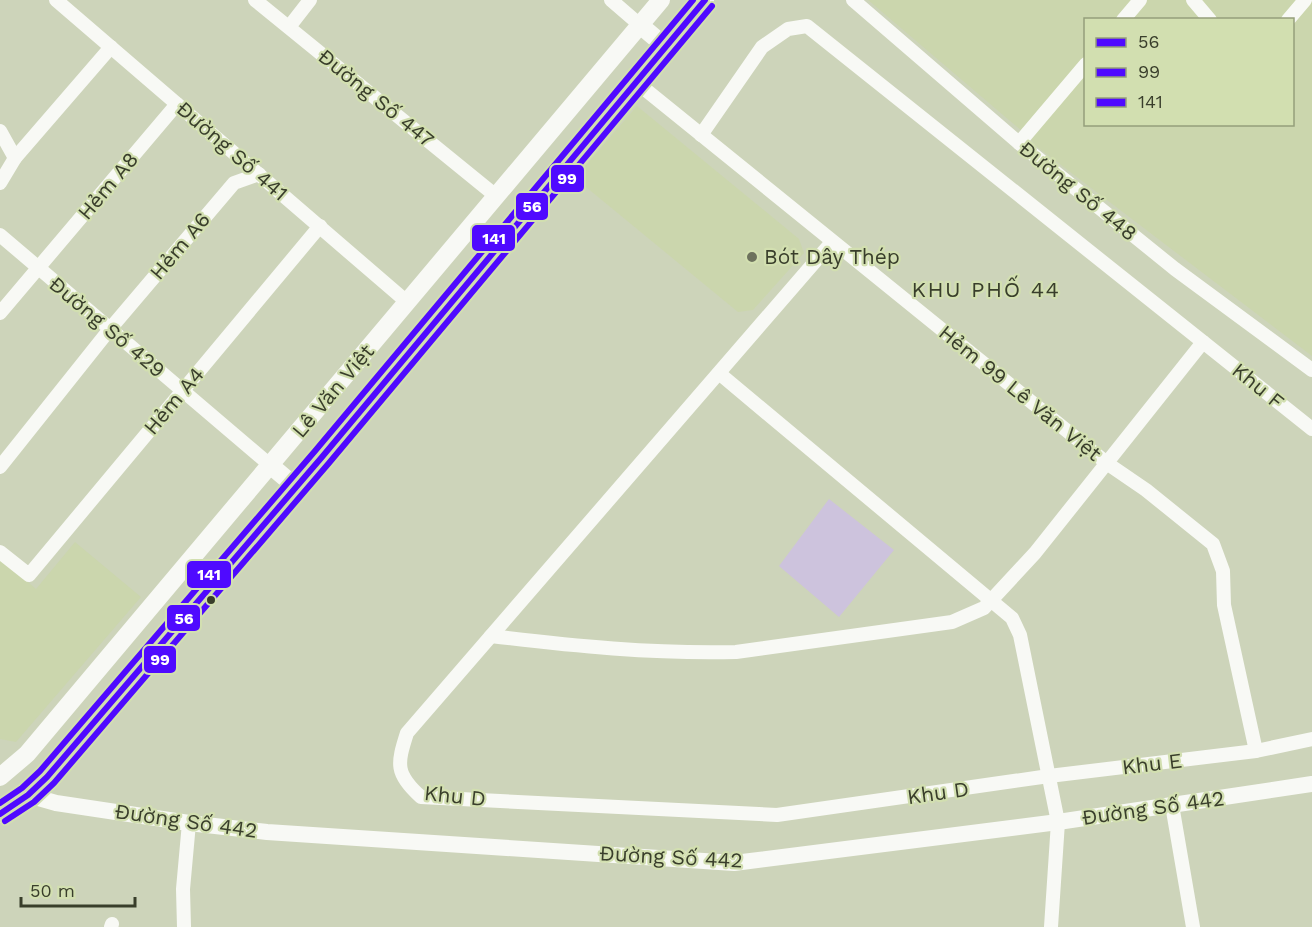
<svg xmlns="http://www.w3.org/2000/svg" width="1312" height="927" viewBox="0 0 1312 927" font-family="'Work Sans',sans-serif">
  <rect width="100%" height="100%" fill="#cdd4ba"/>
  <g fill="#cbd6ad">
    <polygon points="868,0 1140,0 1123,19 1086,20 1086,124 1292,124 1292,20 1126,19 1145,0 1312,0 1312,356 1036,146 1029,137"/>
    <polygon points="637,106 799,239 804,253 753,310 738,312 575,178"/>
    <polygon points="75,542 141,597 16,742 0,739 0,558 36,589"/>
  </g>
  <polygon fill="#cdc3dd" points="829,499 894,550 839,617 779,566"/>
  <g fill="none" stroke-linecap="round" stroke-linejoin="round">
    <g stroke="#f8f9f5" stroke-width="14">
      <polyline points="56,0 407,302"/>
      <polyline points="255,0 496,196"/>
      <polyline points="611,0 640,25"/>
      <polyline points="853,0 1019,143 1175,269 1312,370"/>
      <polyline points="1193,0 1210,20"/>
      <polyline points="1123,20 1140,0"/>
      <polyline points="1288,20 1305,0"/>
      <polyline points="289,27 310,0"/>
      <polyline points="636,82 1108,464 1146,490 1213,544 1223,571 1224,605 1256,751"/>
      <polyline points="0,131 15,158 0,183"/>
      <polyline points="701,135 762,47 788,29 807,26 1312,429"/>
      <polyline points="1019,143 1086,64"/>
      <polyline points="15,158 111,47"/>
      <polyline points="0,235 270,465"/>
      <path d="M832,242L407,733C397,764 395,774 421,797L777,815L1049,776L1256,751L1312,739"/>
      <polyline points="0,313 177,104"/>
      <polyline points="720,374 1012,618 1020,635 1058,822 1051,927"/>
      <polyline points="0,467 110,329 234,183 259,174"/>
      <polyline points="0,552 29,575 320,226"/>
      <path d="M491,636C572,646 654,654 736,652L952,622L984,608L1035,553L1203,342"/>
      <polyline points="1172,805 1193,927"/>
      <polyline points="111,927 112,924"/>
      <polyline points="184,927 183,889 189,823"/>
    </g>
    <polyline stroke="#f8f9f5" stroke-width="16" points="28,795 56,803 189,823 267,832 734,863 1058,822 1312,784"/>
    <g stroke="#f8f9f5" stroke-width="18">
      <polyline points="640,25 666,47"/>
      <polyline points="270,465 296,487"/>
      <polyline points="0,777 27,754 661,0"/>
      <polyline points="0,814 28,795 47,777 322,457 705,0"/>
    </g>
    <g stroke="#d2dfb0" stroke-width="10">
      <polyline id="bus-1" points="0,814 28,795 47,777 322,457 705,0"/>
    </g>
    <g stroke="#d2dfb0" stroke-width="10">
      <polyline id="bus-2" points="5,821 34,802 54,783 329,463 712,6"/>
    </g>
    <g stroke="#d2dfb0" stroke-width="10">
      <polyline id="bus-3" points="0,803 22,788 40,771 315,451 693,0"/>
    </g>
    <use href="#bus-1" stroke="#4f0aff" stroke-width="6"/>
    <use href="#bus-2" stroke="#4f0aff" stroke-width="6"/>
    <use href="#bus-3" stroke="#4f0aff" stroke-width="6"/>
  </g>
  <circle fill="#6d725d" stroke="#d2dfb0" stroke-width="2" cx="752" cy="257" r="6"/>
  <circle fill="#393e2b" stroke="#d2dfb0" stroke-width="2" cx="211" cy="600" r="5"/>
  <g text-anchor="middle" stroke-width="4.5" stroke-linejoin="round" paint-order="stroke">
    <g font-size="21" fill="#393e2b" stroke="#d2dfb0">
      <text transform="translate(376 98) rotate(39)" y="7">Đường Số 447</text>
      <text transform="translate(232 151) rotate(41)" y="7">Đường Số 441</text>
      <text transform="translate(108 186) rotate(-50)" y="7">Hẻm A8</text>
      <text transform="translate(1078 191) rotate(39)" y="7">Đường Số 448</text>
      <text transform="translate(180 246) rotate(-50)" y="7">Hẻm A6</text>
      <text transform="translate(107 327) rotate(40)" y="7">Đường Số 429</text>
      <text transform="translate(1258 386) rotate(39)" y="7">Khu F</text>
      <text transform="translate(333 391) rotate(-50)" y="7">Lê Văn Việt</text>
      <text transform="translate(1020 393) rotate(39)" y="7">Hẻm 99 Lê Văn Việt</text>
      <text transform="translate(174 401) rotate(-50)" y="7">Hẻm A4</text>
      <text transform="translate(1152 764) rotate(-7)" y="7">Khu E</text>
      <text transform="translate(938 793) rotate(-8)" y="7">Khu D</text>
      <text transform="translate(455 796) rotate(6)" y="7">Khu D</text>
      <text transform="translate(1153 808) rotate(-8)" y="7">Đường Số 442</text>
      <text transform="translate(186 821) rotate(8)" y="7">Đường Số 442</text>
      <text transform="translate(671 857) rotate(3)" y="7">Đường Số 442</text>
    </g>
    <g font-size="21" fill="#393e2b" stroke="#d2dfb0" text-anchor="start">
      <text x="764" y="264">Bót Dây Thép</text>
    </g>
    <g font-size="22" letter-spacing="1.5" fill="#393e2b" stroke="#d2dfb0">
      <text x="986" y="297">KHU PHỐ 44</text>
    </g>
  </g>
  <g stroke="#d2dfb0" stroke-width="2">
    <rect x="550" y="164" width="35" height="29" rx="6" fill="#4f0aff"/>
    <rect x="515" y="192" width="34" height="29" rx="6" fill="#4f0aff"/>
    <rect x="471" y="224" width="45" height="28" rx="6" fill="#4f0aff"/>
    <rect x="186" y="560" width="46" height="29" rx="6" fill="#4f0aff"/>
    <rect x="166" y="604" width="35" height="28" rx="6" fill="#4f0aff"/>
    <rect x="143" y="645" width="34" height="29" rx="6" fill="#4f0aff"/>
  </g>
  <g font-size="16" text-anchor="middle" font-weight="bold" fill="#fff">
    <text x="567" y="184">99</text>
    <text x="532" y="212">56</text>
    <text x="494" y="244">141</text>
    <text x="209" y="580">141</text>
    <text x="184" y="624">56</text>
    <text x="160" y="665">99</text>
  </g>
  <rect x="1084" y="18" width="210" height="108" fill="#d2dfb0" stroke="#959f7b" stroke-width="1.5"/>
  <rect x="1096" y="38" width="30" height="9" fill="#4f0aff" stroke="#959f7b" stroke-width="1.5"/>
  <text x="1138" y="48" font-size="18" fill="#393e2b">56</text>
  <rect x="1096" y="68" width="30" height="9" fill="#4f0aff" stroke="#959f7b" stroke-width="1.5"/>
  <text x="1138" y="78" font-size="18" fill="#393e2b">99</text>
  <rect x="1096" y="98" width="30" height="9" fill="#4f0aff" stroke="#959f7b" stroke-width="1.5"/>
  <text x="1138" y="108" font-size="18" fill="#393e2b">141</text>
  <path d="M21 897v9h114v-9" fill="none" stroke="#393e2b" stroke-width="3"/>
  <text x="30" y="897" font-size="18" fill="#393e2b" stroke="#d2dfb0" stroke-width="4.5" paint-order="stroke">50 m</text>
</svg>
